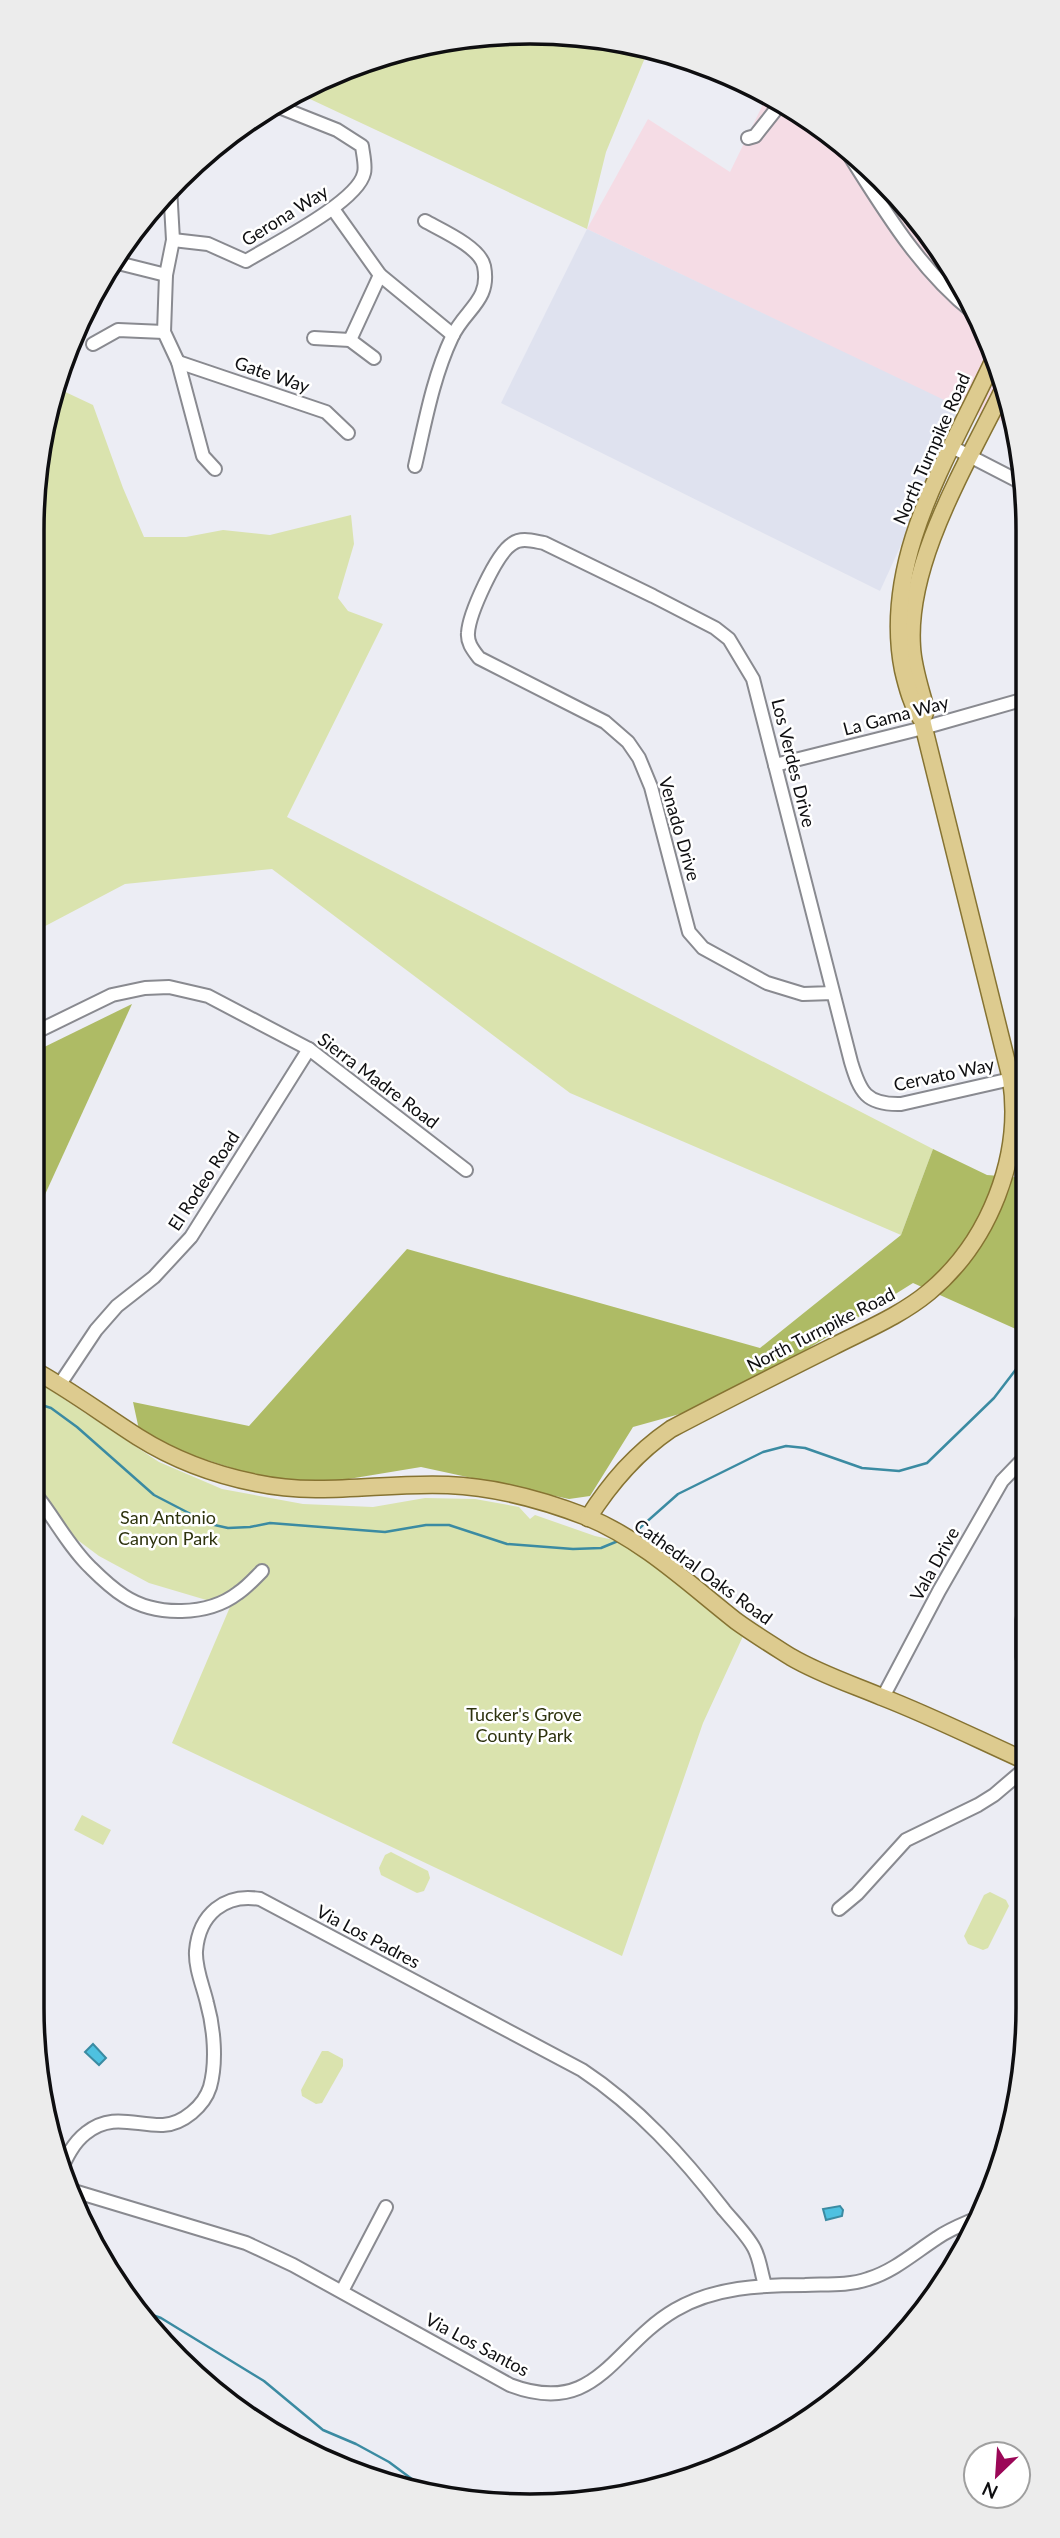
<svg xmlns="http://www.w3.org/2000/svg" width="1060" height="2538" viewBox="0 0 1060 2538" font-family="Lato,sans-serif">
  <rect width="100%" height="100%" fill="#ecedf4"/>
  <polygon fill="#f5dce5" points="767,96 807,115 905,202 990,339 1010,413 1006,422 969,413 587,229 648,119 730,172"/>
  <polygon fill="#dfe2ef" points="587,229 963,409 880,591 501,403"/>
  <g fill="#dae3ae">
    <polygon points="497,33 595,36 649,48 606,152 587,229 295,92 309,83 401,49"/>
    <polygon points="56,382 59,389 93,405 123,488 144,537 186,537 223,530 270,535 351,515 354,544 338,598 348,611 383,624 287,817 933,1149 901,1235 570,1093 272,869 125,884 32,933 32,530"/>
    <polygon points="32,1378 159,1462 222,1489 303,1504 373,1507 425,1498 475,1499 519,1507 530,1519 535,1515 595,1536 619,1541 630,1547 744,1634 703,1723 622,1956 172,1743 230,1607 149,1583 99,1556 32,1506"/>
    <polygon points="82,1815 111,1830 103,1845 74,1830"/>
    <polygon points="391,1852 428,1871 430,1878 424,1891 417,1893 381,1875 379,1868 385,1855"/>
    <polygon points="990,1892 1006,1900 1009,1906 988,1948 983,1950 968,1944 964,1936 984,1895"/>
    <polygon points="322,2051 328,2051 343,2059 343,2066 322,2103 316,2104 302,2096 301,2090"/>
  </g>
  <g fill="#aebb65">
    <polygon points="132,1004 32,1223 32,1053"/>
    <polygon points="933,1149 987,1175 1026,1178 1027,1334 913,1283 723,1402 633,1427 590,1496 569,1499 421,1467 294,1488 141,1439 133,1402 249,1426 407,1249 760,1348 901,1235"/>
  </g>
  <g fill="#4ec1e0" stroke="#3b8ba2" stroke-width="2">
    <polygon points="93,2044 106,2058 99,2065 85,2052"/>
    <polygon points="840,2206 843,2210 842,2216 826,2220 823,2209"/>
  </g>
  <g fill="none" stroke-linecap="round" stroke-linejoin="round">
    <g stroke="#3b8ba2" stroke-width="2.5">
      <polyline points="1026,1221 1022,1229 1026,1257"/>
      <polyline points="32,1402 51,1408 77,1427 154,1495 210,1524 228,1528 250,1527 270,1523 385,1532 426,1525 449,1525 507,1544 573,1549 601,1548 618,1541"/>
      <polyline points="634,1533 678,1494 763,1452 786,1446 805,1448 862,1468 899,1471 927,1463 994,1398 1017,1368 1027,1346"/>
      <polyline points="135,2309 161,2318 264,2381 323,2430 356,2444 389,2462 432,2494"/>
    </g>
    <g stroke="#898a90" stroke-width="16">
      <g id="minor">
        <polyline points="748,138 755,136 781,103"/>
        <path d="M846,150C883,208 919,270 974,313"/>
        <polyline points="170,187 173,240 166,275 164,332 178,362 203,456 215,469"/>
        <polyline points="333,209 380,275 453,335"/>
        <path d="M173,240L208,244L246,261C272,245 358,202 364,173C366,166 363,154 362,146L337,130L274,105"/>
        <polyline points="114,259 118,263 166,275"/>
        <polyline points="314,338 350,340 374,358"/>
        <polyline points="350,340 380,275"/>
        <polyline points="93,344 118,330 164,332"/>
        <polyline points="178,362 326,412 348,433"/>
        <polyline points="952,447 1024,484"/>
        <path d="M415,466C425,423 433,377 452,337C465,309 491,301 484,266C480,247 441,230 425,221"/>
        <polyline points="775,765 923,728 1025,699"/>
        <path d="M833,993L803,994L767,983L703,948L689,932L651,787L639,758L628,742L605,722L479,658C473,650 467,643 468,633C469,614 496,554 512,544C521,537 533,541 544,543L653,596L715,628L729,639L753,679L851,1062C860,1092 866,1105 901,1104L1011,1079L1026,1072"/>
        <polyline points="32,1034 112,995 145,988 169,987 208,996 309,1049 466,1170"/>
        <polyline points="60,1384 96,1330 117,1306 154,1277 191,1237 309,1049"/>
        <path d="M32,1493L39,1499C56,1521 70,1548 91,1568C101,1578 113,1589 124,1596C156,1617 208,1616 238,1593C247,1587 254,1579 262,1571"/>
        <polyline points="1022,1657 1022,1621 1027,1601"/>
        <polyline points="883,1697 939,1591 1002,1481 1027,1455"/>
        <polyline points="839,1909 857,1894 906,1840 978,1805 994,1795 1028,1766"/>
        <path d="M60,2172C66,2158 73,2143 86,2133C112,2112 136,2126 163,2125C183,2124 204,2106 210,2087C217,2062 214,2028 207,2003C203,1986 195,1968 196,1951C199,1914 225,1893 260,1899L582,2070C638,2107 683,2157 724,2210C734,2222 747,2235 754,2248C760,2259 761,2273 765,2285"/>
        <path d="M67,2189L246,2243L293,2265L510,2385C597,2418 612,2347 675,2310C714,2287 761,2285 805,2285C825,2284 848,2286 868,2279C894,2271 914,2253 937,2238C948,2230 961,2225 975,2219"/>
        <polyline points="342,2291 386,2207"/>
      </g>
    </g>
    <g stroke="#867332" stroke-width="19">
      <g id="major">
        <path d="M923,718L926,710C921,690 913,668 912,647C906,562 967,464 1004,388"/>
        <path d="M32,1369C69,1389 102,1414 138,1437C173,1459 216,1475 256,1483C322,1497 383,1482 448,1485C496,1487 543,1500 587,1517C643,1540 689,1584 736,1621C754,1634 772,1645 791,1657C820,1674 851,1684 882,1697C931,1716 979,1740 1028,1762"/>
        <path d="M588,1518C611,1482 636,1453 671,1429C724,1401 778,1374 832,1347C865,1330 900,1316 929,1292C989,1242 1023,1157 1011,1079L922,720C912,706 907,687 903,670C881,558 950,455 995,357"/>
      </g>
    </g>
    <use href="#minor" stroke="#fff" stroke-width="12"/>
    <use href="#major" stroke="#ddcb8f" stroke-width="16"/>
  </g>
  <g text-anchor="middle" stroke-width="5" stroke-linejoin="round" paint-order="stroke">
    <g font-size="18" fill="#0e0e10" stroke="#fff">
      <text transform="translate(285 216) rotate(-32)" y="6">Gerona Way</text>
      <text transform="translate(272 375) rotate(19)" y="6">Gate Way</text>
      <text transform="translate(932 449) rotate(-66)" y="6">North Turnpike Road</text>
      <text transform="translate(896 716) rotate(-15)" y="6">La Gama Way</text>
      <text transform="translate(793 763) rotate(76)" y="6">Los Verdes Drive</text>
      <text transform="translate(679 829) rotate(74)" y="6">Venado Drive</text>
      <text transform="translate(944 1075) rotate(-12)" y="6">Cervato Way</text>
      <text transform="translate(378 1081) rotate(37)" y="6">Sierra Madre Road</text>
      <text transform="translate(204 1181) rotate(-57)" y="6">El Rodeo Road</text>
      <text transform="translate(821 1330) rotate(-27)" y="6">North Turnpike Road</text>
      <text transform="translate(935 1564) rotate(-61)" y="6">Vala Drive</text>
      <text transform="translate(703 1572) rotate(36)" y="6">Cathedral Oaks Road</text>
      <text transform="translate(368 1937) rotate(28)" y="6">Via Los Padres</text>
      <text transform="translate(477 2345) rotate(28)" y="6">Via Los Santos</text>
    </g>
    <g font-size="18" fill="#2e330e" stroke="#fff">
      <text x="168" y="1524">San Antonio<tspan x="168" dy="21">Canyon Park</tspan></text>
      <text x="524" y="1721">Tucker's Grove<tspan x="524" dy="21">County Park</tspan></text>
    </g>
  </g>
  <path d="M0 0H1060V2538H0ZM530 44H530A486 486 0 0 1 1016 530V2008A486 486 0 0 1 530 2494H530A486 486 0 0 1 44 2008V530A486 486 0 0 1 530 44Z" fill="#ececec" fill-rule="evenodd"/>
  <path fill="none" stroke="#0e0e10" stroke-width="3.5" d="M530 44H530A486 486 0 0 1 1016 530V2008A486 486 0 0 1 530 2494H530A486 486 0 0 1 44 2008V530A486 486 0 0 1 530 44Z"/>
  <g transform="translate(997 2475) rotate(205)"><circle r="33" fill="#ffffff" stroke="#9f9f9f" stroke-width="2"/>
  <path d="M0-5L12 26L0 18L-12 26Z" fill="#9b0757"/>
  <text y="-10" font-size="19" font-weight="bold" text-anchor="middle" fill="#0e0e10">N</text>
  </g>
</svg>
